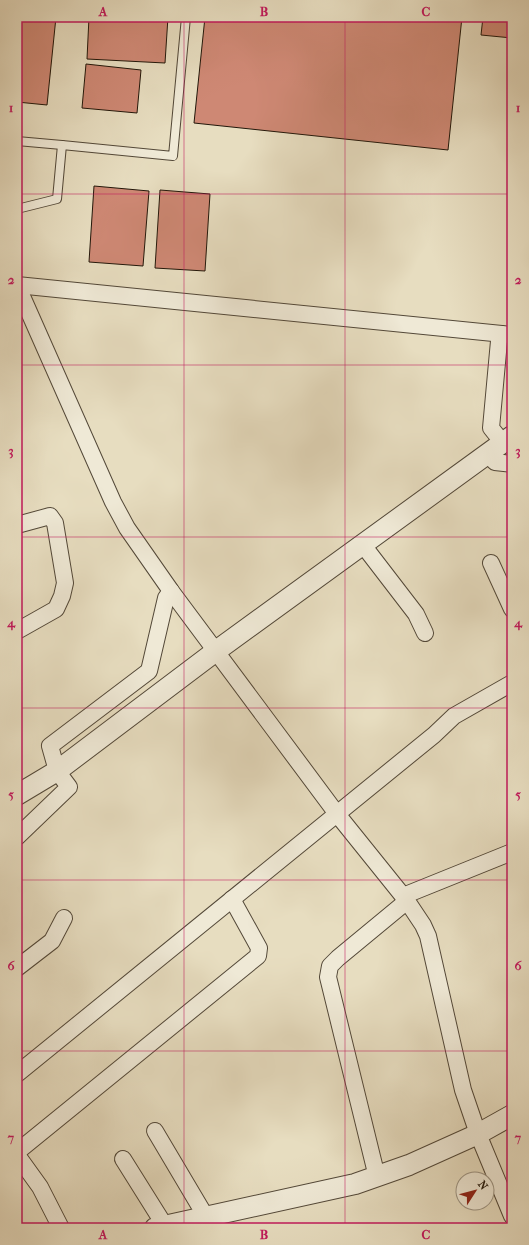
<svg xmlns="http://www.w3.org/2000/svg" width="529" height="1245" viewBox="0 0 529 1245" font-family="'IM FELL French Canon',serif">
  <rect width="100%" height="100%" fill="#e7ddc0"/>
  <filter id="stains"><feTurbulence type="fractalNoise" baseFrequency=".005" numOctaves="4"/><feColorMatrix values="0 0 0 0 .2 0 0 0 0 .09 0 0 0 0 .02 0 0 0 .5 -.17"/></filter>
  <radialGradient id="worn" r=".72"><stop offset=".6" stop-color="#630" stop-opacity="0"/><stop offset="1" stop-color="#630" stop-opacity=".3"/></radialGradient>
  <g fill="#ce8874" stroke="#22170a">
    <polygon points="17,17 56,17 47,105 17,102"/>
    <polygon points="89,17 168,17 165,63 87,59"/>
    <polygon points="205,17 462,17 448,150 194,123"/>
    <polygon points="483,17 512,17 512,38 481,35"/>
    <polygon points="86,64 141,70 137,113 82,108"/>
    <polygon points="94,186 149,191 143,266 89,262"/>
    <polygon points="160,190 210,194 205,271 155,268"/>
  </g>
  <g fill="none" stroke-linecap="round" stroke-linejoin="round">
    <g stroke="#534838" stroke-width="10">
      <g id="service">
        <polyline points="17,141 62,145"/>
        <polyline points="17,209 57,199 62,145 173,156 186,17"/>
      </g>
    </g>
    <g stroke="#534838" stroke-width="18">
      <g id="minor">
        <polyline points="17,285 113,502 127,528 171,591 337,814 407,901 423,925 428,936 463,1090 478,1134 512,1216"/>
        <polyline points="17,285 512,335"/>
        <polyline points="501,334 499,341 491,428 503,443"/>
        <polyline points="488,454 495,462 512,464"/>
        <polyline points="17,525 50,516 55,523 65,583 62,596 56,609 17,631"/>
        <polyline points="363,545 416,614 425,633"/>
        <polyline points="491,563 512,609"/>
        <polyline points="17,837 69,787 57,771 50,746 149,671 166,598 171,591"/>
        <polyline points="403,896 512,852"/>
        <polyline points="17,968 52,941 64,918"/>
        <polyline points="17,1074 434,735 454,716 512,683"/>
        <polyline points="155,1131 206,1217"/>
        <polyline points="17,1152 258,956 259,948 232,899"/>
        <polyline points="17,1155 40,1187 61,1228"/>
        <polyline points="123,1159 165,1226"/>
        <polyline points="377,1177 328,977 330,966 338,958 407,901"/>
      </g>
    </g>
    <g stroke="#534838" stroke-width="22">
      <g id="tertiary">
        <polyline points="17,795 57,771 216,651 512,436"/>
        <polyline points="155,1228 355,1184 409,1165 478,1134 512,1115"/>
      </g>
    </g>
    <use href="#service" stroke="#efe9d6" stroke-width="8"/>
    <use href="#minor" stroke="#efe9d6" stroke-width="16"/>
    <use href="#tertiary" stroke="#efe9d6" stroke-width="20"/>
  </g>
  <path fill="none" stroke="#c2185b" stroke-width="1" stroke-opacity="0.55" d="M184,17V1228M345,17V1228M17,194H512M17,365H512M17,537H512M17,708H512M17,880H512M17,1051H512"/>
  <rect width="529" height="1245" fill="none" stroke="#e7ddc0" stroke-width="44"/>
  <g transform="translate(475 1191) rotate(54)"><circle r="19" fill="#efe9d6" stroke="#9d9584"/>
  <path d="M0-3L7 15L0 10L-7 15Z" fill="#8f2418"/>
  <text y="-6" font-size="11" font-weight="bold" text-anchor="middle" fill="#22170a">N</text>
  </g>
  <rect x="22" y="22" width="485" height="1201" fill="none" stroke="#c2185b" stroke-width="1.5"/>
  <g font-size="13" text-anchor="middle" font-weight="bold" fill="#c2185b">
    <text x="103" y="16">A</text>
    <text x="264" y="16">B</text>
    <text x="426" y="16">C</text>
    <text x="11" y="112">1</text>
    <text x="518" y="112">1</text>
    <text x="11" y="284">2</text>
    <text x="518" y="284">2</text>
    <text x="11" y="455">3</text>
    <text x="518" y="455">3</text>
    <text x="11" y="627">4</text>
    <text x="518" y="627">4</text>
    <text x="11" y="799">5</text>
    <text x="518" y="799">5</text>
    <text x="11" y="970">6</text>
    <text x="518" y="970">6</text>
    <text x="11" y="1142">7</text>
    <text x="518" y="1142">7</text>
    <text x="103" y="1239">A</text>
    <text x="264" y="1239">B</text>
    <text x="426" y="1239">C</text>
  </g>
  <rect width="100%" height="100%" filter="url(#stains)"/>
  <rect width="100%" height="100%" fill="url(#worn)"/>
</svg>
